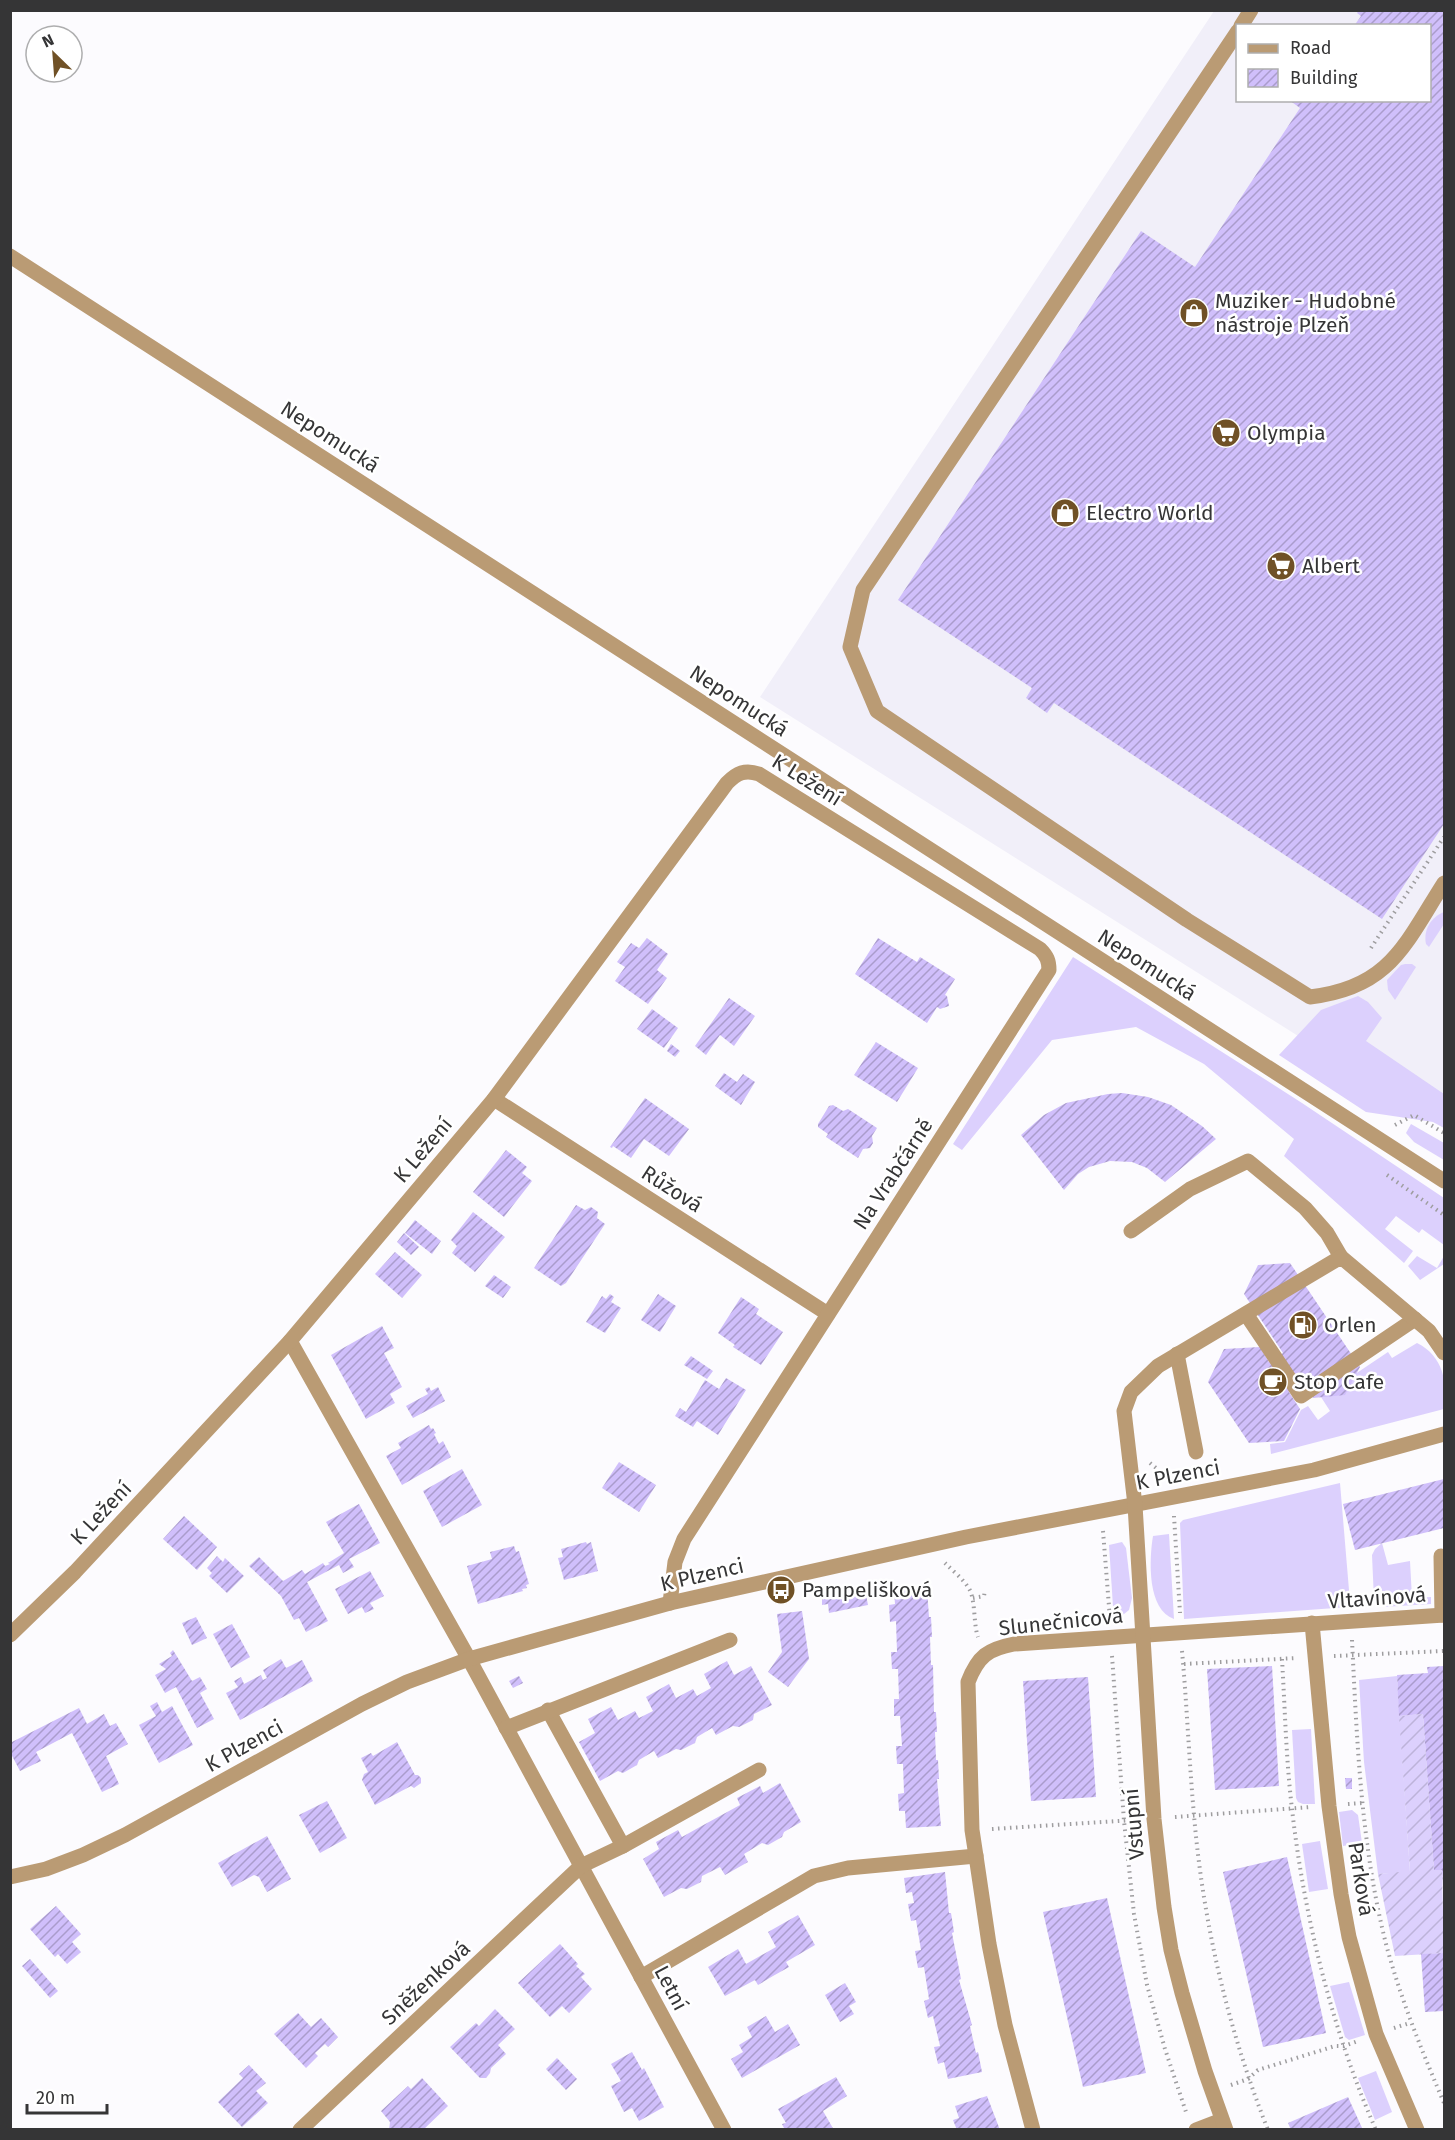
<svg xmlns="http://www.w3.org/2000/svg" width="1455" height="2140" viewBox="0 0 1455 2140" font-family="'Fira Sans',sans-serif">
  <defs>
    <pattern id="garden-furrows" width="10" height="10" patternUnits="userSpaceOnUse" patternTransform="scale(1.5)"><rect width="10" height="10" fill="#dcd0fd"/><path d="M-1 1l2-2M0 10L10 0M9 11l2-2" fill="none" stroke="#bdb3d9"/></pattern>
    <pattern id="building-hatch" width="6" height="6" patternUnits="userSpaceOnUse" patternTransform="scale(1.5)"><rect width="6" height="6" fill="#d0bffb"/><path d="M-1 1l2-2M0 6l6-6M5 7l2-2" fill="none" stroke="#aa9ccc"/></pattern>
  </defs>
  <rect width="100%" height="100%" fill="#fcfbfe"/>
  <path fill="#f1eff9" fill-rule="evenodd" d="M1214,11H1444V1128L760,697ZM1238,26H1430V100H1238Z"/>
  <g fill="#dcd0fd">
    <path d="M1444,912V924L1429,947L1426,944C1423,930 1431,917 1444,912Z"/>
    <polygon points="1073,957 1302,1103 1444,1198 1444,1245 1422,1229 1419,1233 1396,1216 1385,1229 1413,1251 1404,1263 1284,1156 1294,1139 1204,1064 1136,1027 1052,1040 962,1150 953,1144"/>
    <polygon points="1405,964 1412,964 1416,967 1395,1000 1388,990 1387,980 1401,965"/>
    <polygon points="1358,996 1368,1002 1382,1018 1366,1041 1444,1094 1444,1128 1433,1122 1366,1112 1279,1055 1321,1010"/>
    <polygon points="1411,1124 1444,1143 1444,1160 1414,1142 1406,1133"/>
    <polygon points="1417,1256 1437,1268 1444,1256 1444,1264 1420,1280 1408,1266"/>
    <path d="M1417,1343C1443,1356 1448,1382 1444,1409L1271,1454L1270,1444L1285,1442L1301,1410L1308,1406L1318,1420L1330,1411L1321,1397L1388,1352L1392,1358Z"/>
    <polygon points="1340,1483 1350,1602 1349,1607 1184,1619 1180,1523 1183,1520"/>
    <path d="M1169,1534L1174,1619C1147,1610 1149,1560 1153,1536Z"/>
    <polygon points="1122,1542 1126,1548 1132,1598 1129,1610 1114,1622 1109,1545"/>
    <polygon points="1382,1543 1388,1565 1410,1561 1412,1598 1431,1597 1431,1604 1383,1607 1374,1600 1372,1555 1375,1549"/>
    <polygon points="1397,1676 1410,1872 1378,1874 1364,1762 1359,1680"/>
    <polygon points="1311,1729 1315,1804 1303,1804 1298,1802 1296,1798 1292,1730"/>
    <polygon points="1352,1810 1358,1815 1362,1843 1343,1846 1339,1812"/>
    <polygon points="1320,1841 1328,1889 1309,1892 1302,1844"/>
    <polygon points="1349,1982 1365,2035 1349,2040 1345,2037 1330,1986"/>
    <polygon points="1376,2071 1392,2112 1375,2120 1358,2078"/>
  </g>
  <polygon fill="url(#garden-furrows)" points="1423,1714 1434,1870 1442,1870 1444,1953 1395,1956 1378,1874 1410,1871 1399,1716"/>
  <g fill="url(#building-hatch)">
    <polygon points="1359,10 1444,10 1444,824 1382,919 1054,703 1047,713 1026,698 1032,688 898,600 1141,231 1195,267 1300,108 1289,100 1430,100 1430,26 1354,26 1361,16 1357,13"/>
    <polygon points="647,938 668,954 657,970 667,978 648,1004 615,981 625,967 617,962 631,943 639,948"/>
    <polygon points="878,938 917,962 920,957 955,979 945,995 947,996 949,1006 940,1009 937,1007 927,1023 855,974"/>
    <polygon points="729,998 755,1016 734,1046 720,1035 706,1055 695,1046"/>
    <polygon points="652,1009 678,1028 664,1048 637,1029"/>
    <polygon points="876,1042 918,1068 897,1102 854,1075"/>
    <polygon points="671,1044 680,1051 675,1057 667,1051"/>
    <polygon points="724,1073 737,1082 743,1074 755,1082 741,1105 715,1086"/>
    <polygon points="1122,1093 1148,1097 1171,1105 1202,1126 1216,1139 1165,1182 1147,1168 1132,1162 1110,1161 1089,1167 1078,1174 1064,1190 1021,1135 1044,1115 1066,1103 1108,1094"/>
    <polygon points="645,1098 689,1129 669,1156 644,1139 631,1158 613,1146 612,1148 610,1147"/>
    <polygon points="833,1105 843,1111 848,1109 877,1128 872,1136 873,1143 870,1148 863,1149 858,1158 826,1137 828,1134 818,1127 818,1124 829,1106"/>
    <polygon points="506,1150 527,1167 522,1173 532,1181 504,1217 473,1192"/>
    <polygon points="576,1205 585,1210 591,1207 598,1212 597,1218 605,1224 566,1283 561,1286 534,1268"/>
    <polygon points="473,1212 505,1237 475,1272 452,1253 457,1246 451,1240"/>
    <polygon points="415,1220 441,1241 432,1254 405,1233"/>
    <polygon points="404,1233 419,1247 411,1255 397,1242"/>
    <polygon points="395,1252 422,1275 402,1298 375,1274"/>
    <polygon points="1290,1263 1360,1367 1345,1395 1313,1398 1303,1382 1289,1392 1300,1409 1284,1441 1249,1443 1208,1382 1224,1349 1260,1347 1269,1362 1283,1353 1244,1294 1258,1265"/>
    <polygon points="494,1275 511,1287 503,1298 485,1286"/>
    <polygon points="610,1294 614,1297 611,1302 621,1308 605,1333 586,1322 602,1296 606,1299"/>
    <polygon points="658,1294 676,1306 660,1332 641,1320"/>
    <polygon points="741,1297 759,1309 756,1314 783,1332 761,1365 733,1347 735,1345 718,1333"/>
    <polygon points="382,1326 394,1348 384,1353 402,1387 390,1394 395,1403 366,1419 331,1355"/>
    <polygon points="691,1356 713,1371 707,1379 684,1365"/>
    <polygon points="726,1378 746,1390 718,1435 697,1421 693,1427 675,1416 680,1408 686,1412 705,1380 719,1389"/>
    <polygon points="429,1387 431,1391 438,1387 445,1401 413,1418 406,1406 428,1394 425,1389"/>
    <polygon points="429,1425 431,1429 433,1428 436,1433 434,1434 439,1444 443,1441 451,1457 402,1485 386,1456 401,1448 398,1443"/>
    <polygon points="619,1462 656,1485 639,1512 602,1488"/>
    <polygon points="462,1469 482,1505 442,1527 423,1491"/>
    <polygon points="1444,1479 1444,1528 1355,1550 1343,1504"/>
    <polygon points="359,1504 380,1543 349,1559 354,1567 343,1573 339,1565 307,1582 328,1621 306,1632 299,1618 294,1620 281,1596 249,1566 259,1557 283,1581 302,1570 305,1574 323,1563 325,1566 330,1564 328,1563 344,1553 326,1522"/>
    <polygon points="184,1516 217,1547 197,1570 163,1539"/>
    <polygon points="586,1542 587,1544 591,1542 598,1571 564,1580 558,1558 563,1557 561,1549"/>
    <polygon points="514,1546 516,1552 519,1551 529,1584 526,1585 527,1588 522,1589 523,1591 478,1604 467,1566 492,1559 490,1552"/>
    <polygon points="217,1556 223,1562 225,1558 244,1576 227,1593 209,1576 212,1573 207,1568"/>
    <polygon points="370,1571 384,1596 370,1603 374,1609 365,1613 362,1607 348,1614 335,1589"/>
    <polygon points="864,1585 868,1605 829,1613 828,1604 822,1605 822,1593"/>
    <polygon points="927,1589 929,1617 931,1617 932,1637 930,1637 931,1665 933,1665 934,1712 936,1712 937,1732 935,1732 936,1760 938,1760 939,1779 937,1779 941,1826 906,1828 905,1811 899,1811 898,1794 904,1793 903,1764 897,1764 896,1746 902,1746 900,1716 894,1716 894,1699 899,1699 898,1669 892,1669 891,1652 897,1652 896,1621 890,1622 889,1605 895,1604 894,1591"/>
    <polygon points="802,1611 809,1659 788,1687 768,1672 782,1652 777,1614"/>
    <polygon points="196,1617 207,1638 192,1645 182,1623"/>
    <polygon points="232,1624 250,1657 231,1668 213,1634"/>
    <polygon points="173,1650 192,1681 200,1677 207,1689 200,1693 214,1719 197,1728 176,1687 165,1693 155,1675 166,1669 159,1664 172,1656 170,1653"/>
    <polygon points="281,1659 286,1668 302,1660 313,1681 240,1720 226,1693 238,1687 234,1681 241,1677 244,1684 261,1675 263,1680 267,1678 263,1670"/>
    <polygon points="727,1661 734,1675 751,1666 772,1705 754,1714 753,1720 739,1727 733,1726 716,1735 712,1728 697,1737 695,1743 681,1750 676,1749 658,1758 654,1751 639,1760 637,1765 623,1773 618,1771 600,1781 579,1742 595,1733 588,1719 611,1707 618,1720 635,1711 639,1718 653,1711 646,1697 669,1684 676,1698 693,1689 697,1696 711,1688 704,1674"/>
    <polygon points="1272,1666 1279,1786 1215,1790 1207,1669"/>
    <polygon points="1444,1666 1444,1887 1443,1888 1442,1870 1434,1870 1423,1714 1399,1716 1397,1675 1428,1673 1427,1667"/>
    <polygon points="519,1676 523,1683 513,1688 509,1681"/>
    <polygon points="1088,1677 1096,1797 1031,1801 1023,1681"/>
    <polygon points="157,1702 162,1712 172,1706 193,1745 159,1763 139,1725 156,1716 150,1706"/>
    <polygon points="79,1708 87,1724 104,1714 110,1726 116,1723 128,1744 106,1756 119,1784 102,1792 72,1733 36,1752 41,1761 20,1771 10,1752 10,1743"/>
    <polygon points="397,1742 415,1775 418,1775 421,1778 421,1783 414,1788 411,1786 375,1805 362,1780 364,1774 368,1772 361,1758 371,1753 373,1756"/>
    <polygon points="1345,1778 1352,1778 1352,1789 1346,1789"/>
    <polygon points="780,1783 801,1822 784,1832 782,1837 768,1845 762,1843 744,1854 748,1862 725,1875 720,1867 702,1876 701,1882 687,1889 681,1888 664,1897 643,1859 659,1849 656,1842 678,1830 682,1837 698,1828 740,1805 737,1798 760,1786 763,1793"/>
    <polygon points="327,1801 347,1838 320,1853 299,1815"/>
    <polygon points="267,1836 291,1879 267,1892 259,1877 254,1875 232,1887 218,1863"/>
    <polygon points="1287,1857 1326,2033 1263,2047 1223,1872"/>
    <polygon points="945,1872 949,1913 951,1913 954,1932 952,1933 961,1979 959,1980 972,2025 970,2026 976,2053 978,2052 982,2072 948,2079 944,2062 938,2064 934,2047 940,2046 933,2016 928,2018 924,2001 929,1999 924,1967 918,1968 915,1951 921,1950 916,1920 911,1921 908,1904 914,1903 912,1892 906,1893 904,1878"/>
    <polygon points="1107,1898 1146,2073 1083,2087 1043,1912"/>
    <polygon points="56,1906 81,1934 72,1942 81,1952 67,1964 58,1954 55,1957 30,1929"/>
    <polygon points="798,1915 815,1945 786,1962 789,1967 773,1976 758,1985 755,1980 725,1996 708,1967 738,1949 746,1964 776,1947 768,1932"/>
    <polygon points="560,1944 578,1964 576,1966 585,1974 581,1977 592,1989 569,2013 562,2006 550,2017 518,1983"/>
    <polygon points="1444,1953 1444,2011 1425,2012 1421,1954"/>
    <polygon points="30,1959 58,1991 50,1998 22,1966"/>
    <polygon points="845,1983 856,2002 849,2006 854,2014 840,2022 825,1995"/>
    <polygon points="495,2009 515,2029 498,2045 506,2054 491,2068 490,2073 486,2078 480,2078 450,2047 476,2023 479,2026"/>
    <polygon points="298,2013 311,2027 321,2018 338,2037 328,2047 325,2044 315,2053 318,2056 306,2068 274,2034"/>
    <polygon points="766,2016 775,2032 788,2024 800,2045 742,2078 731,2059 743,2052 739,2045 752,2037 747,2027"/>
    <polygon points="632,2052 642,2070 644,2068 664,2107 639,2121 632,2108 624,2112 611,2086 621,2081 611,2064"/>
    <polygon points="557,2058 577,2079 566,2090 546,2069"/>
    <polygon points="249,2065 266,2083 256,2091 268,2103 242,2127 218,2102 243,2078 239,2074"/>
    <polygon points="836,2077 847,2096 823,2111 834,2130 785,2130 782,2124 786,2123 778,2109"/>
    <polygon points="422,2078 448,2106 423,2130 389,2130 390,2122 381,2111 408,2086 411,2089"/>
    <polygon points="987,2096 1000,2130 957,2130 953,2120 959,2118 955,2106"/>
    <polygon points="1348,2097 1363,2130 1291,2130 1288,2123"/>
  </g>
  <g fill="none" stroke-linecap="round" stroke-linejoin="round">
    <g stroke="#9e9d9f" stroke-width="4" stroke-dasharray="1.5 4.5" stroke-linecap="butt">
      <polyline points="1371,948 1444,837"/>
      <polyline points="1395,1125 1414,1115 1444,1133"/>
      <polyline points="1387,1175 1444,1215"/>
      <polyline points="1150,1463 1167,1477"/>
      <polyline points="1174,1516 1180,1613"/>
      <polyline points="1103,1531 1110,1619"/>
      <path d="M945,1563C952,1570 962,1578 968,1587C976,1598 973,1623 978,1637"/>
      <polyline points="973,1598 984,1596 985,1590"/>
      <path d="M1352,1640C1357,1742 1361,1845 1386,1944C1401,2000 1422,2051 1444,2103"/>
      <path d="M1182,1651C1187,1706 1189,1760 1194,1815C1203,1923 1228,2029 1268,2130"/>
      <polyline points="1112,1656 1124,1821 1134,1914 1147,1985 1165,2049 1186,2112"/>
      <polyline points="1334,1656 1444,1651"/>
      <path d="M1282,1659C1285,1709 1286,1759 1292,1809C1304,1916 1332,2030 1376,2130"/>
      <polyline points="1184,1664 1297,1658"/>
      <polyline points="1348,1804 1362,1803"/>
      <polyline points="1175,1817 1311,1807"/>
      <polyline points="992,1829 1134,1820"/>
      <polyline points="1394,2028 1410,2023"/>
      <polyline points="1231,2085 1248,2079 1258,2070 1335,2046 1344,2046 1358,2041"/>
    </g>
    <g stroke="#ba9b74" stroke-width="15">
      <polyline points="1241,26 1251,10"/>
      <path d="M1238,31L863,590L850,647L877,711L1187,920L1310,997C1390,988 1405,944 1444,883"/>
      <polyline points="10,256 1444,1181"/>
      <polyline points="494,1099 828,1314"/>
      <polyline points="1131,1231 1190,1189 1248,1161 1305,1208 1327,1233 1341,1257"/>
      <polyline points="1246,1314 1301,1396 1415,1319"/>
      <polyline points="290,1341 469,1659 724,2130"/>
      <polyline points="1177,1354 1196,1452"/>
      <polyline points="1441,1556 1442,1615"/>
      <polyline points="1312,1623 1329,1806 1341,1894 1349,1937 1376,2034 1417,2130"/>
      <path d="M10,1635L75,1572L290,1341L494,1099L727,783C737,773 745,769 759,774L1040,949C1047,956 1049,961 1049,970L684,1539L675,1562L670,1603"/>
      <polyline points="548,1710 623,1846"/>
      <polyline points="506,1728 730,1640"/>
      <polyline points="10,1877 46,1869 83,1855 125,1835 362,1704 407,1682 469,1659 670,1603 966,1537 1314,1470 1444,1434"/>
      <polyline points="641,1977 814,1876 848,1868 976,1856"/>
      <polyline points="300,2130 581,1866 623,1846 759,1770"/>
      <path d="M1033,2130L1005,2025L989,1944L976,1856L972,1830L968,1682C978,1656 988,1649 1014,1644L1444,1615"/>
      <polyline points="1196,2130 1222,2120"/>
      <polyline points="1226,2130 1205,2071 1182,1993 1171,1950 1164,1907 1154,1819 1135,1505 1124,1411 1131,1392 1158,1366 1341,1257 1429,1331 1444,1353"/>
    </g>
  </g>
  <defs>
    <g id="shop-disc" transform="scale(1.5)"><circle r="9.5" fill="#705126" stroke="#fff"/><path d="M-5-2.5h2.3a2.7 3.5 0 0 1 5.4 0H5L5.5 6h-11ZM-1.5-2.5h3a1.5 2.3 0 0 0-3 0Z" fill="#fff"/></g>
    <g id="supermarket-disc" transform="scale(1.5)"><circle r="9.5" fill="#705126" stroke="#fff"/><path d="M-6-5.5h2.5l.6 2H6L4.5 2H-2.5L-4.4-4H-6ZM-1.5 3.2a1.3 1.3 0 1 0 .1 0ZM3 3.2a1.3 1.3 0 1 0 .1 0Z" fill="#fff"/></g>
    <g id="fuel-disc" transform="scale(1.5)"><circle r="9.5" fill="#705126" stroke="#fff"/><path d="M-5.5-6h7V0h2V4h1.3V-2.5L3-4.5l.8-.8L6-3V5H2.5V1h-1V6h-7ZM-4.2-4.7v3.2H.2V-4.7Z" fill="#fff"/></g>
    <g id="cafe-disc" transform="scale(1.5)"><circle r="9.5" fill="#705126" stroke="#fff"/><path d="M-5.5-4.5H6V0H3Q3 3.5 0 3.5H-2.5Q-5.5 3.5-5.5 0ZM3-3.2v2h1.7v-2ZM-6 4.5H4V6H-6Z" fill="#fff"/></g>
    <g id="bus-disc" transform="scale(1.5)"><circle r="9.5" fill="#705126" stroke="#fff"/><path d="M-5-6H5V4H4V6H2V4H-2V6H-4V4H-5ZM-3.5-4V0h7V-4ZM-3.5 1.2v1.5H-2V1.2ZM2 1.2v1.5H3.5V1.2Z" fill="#fff"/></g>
  </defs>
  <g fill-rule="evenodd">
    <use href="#shop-disc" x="1194" y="313"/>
    <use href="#supermarket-disc" x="1226" y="433"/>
    <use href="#shop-disc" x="1065" y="513"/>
    <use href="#supermarket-disc" x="1281" y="566"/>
    <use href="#fuel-disc" x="1303" y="1325"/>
    <use href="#cafe-disc" x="1273" y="1382"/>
    <use href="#bus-disc" x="781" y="1590"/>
  </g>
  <g text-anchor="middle" stroke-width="5" stroke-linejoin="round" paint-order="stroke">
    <g font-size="21" fill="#353536" stroke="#fff" text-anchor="start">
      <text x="1215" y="308">Muziker - Hudobné<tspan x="1215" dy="24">nástroje Plzeň</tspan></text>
      <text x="1247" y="440">Olympia</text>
      <text x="1086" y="520">Electro World</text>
      <text x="1302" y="573">Albert</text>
      <text x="1324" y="1332">Orlen</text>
      <text x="1294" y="1389">Stop Cafe</text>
      <text x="802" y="1597">Pampelišková</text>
    </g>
    <g font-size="21" fill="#353536" stroke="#fff">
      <text transform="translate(330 437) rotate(33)" y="7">Nepomucká</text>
      <text transform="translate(739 701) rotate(33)" y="7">Nepomucká</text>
      <text transform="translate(807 780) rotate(32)" y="7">K Ležení</text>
      <text transform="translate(1147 965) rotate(33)" y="7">Nepomucká</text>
      <text transform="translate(423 1150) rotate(-50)" y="7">K Ležení</text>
      <text transform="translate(893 1174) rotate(-57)" y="7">Na Vrabčárně</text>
      <text transform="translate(672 1189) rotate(33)" y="7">Růžová</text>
      <text transform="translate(1178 1475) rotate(-11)" y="7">K Plzenci</text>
      <text transform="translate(101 1513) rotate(-47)" y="7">K Ležení</text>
      <text transform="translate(702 1575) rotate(-13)" y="7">K Plzenci</text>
      <text transform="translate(1377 1598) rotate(-4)" y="7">Vltavínová</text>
      <text transform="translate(1061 1622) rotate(-6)" y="7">Slunečnicová</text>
      <text transform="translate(244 1746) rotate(-29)" y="7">K Plzenci</text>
      <text transform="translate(1134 1824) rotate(-95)" y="7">Vstupní</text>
      <text transform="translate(1361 1879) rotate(81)" y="7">Parková</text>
      <text transform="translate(426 1983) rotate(-43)" y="7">Sněženková</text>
      <text transform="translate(671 1988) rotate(62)" y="7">Letní</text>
    </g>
  </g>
  <rect width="1455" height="2140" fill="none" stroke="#353536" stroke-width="24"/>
  <rect x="1236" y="24" width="195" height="78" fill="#ffffff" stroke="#aeaeaf" stroke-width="1.5"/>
  <rect x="1248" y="44" width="30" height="9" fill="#ba9b74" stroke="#aeaeaf" stroke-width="1.5"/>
  <text x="1290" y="54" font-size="18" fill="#353536">Road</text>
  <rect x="1248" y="69" width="30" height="18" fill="url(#building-hatch)" stroke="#aeaeaf" stroke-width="1.5"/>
  <text x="1290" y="84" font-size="18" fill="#353536">Building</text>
  <g transform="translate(54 54) rotate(335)"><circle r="28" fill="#ffffff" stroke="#aeaeaf" stroke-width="1.5"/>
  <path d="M0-4.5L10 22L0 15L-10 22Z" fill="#705126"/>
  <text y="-9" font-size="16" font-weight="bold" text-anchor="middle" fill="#353536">N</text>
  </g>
  <path d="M27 2104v9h80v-9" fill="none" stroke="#353536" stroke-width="3"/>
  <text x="36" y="2104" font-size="18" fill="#353536" stroke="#ffffff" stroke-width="4.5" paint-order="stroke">20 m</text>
</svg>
